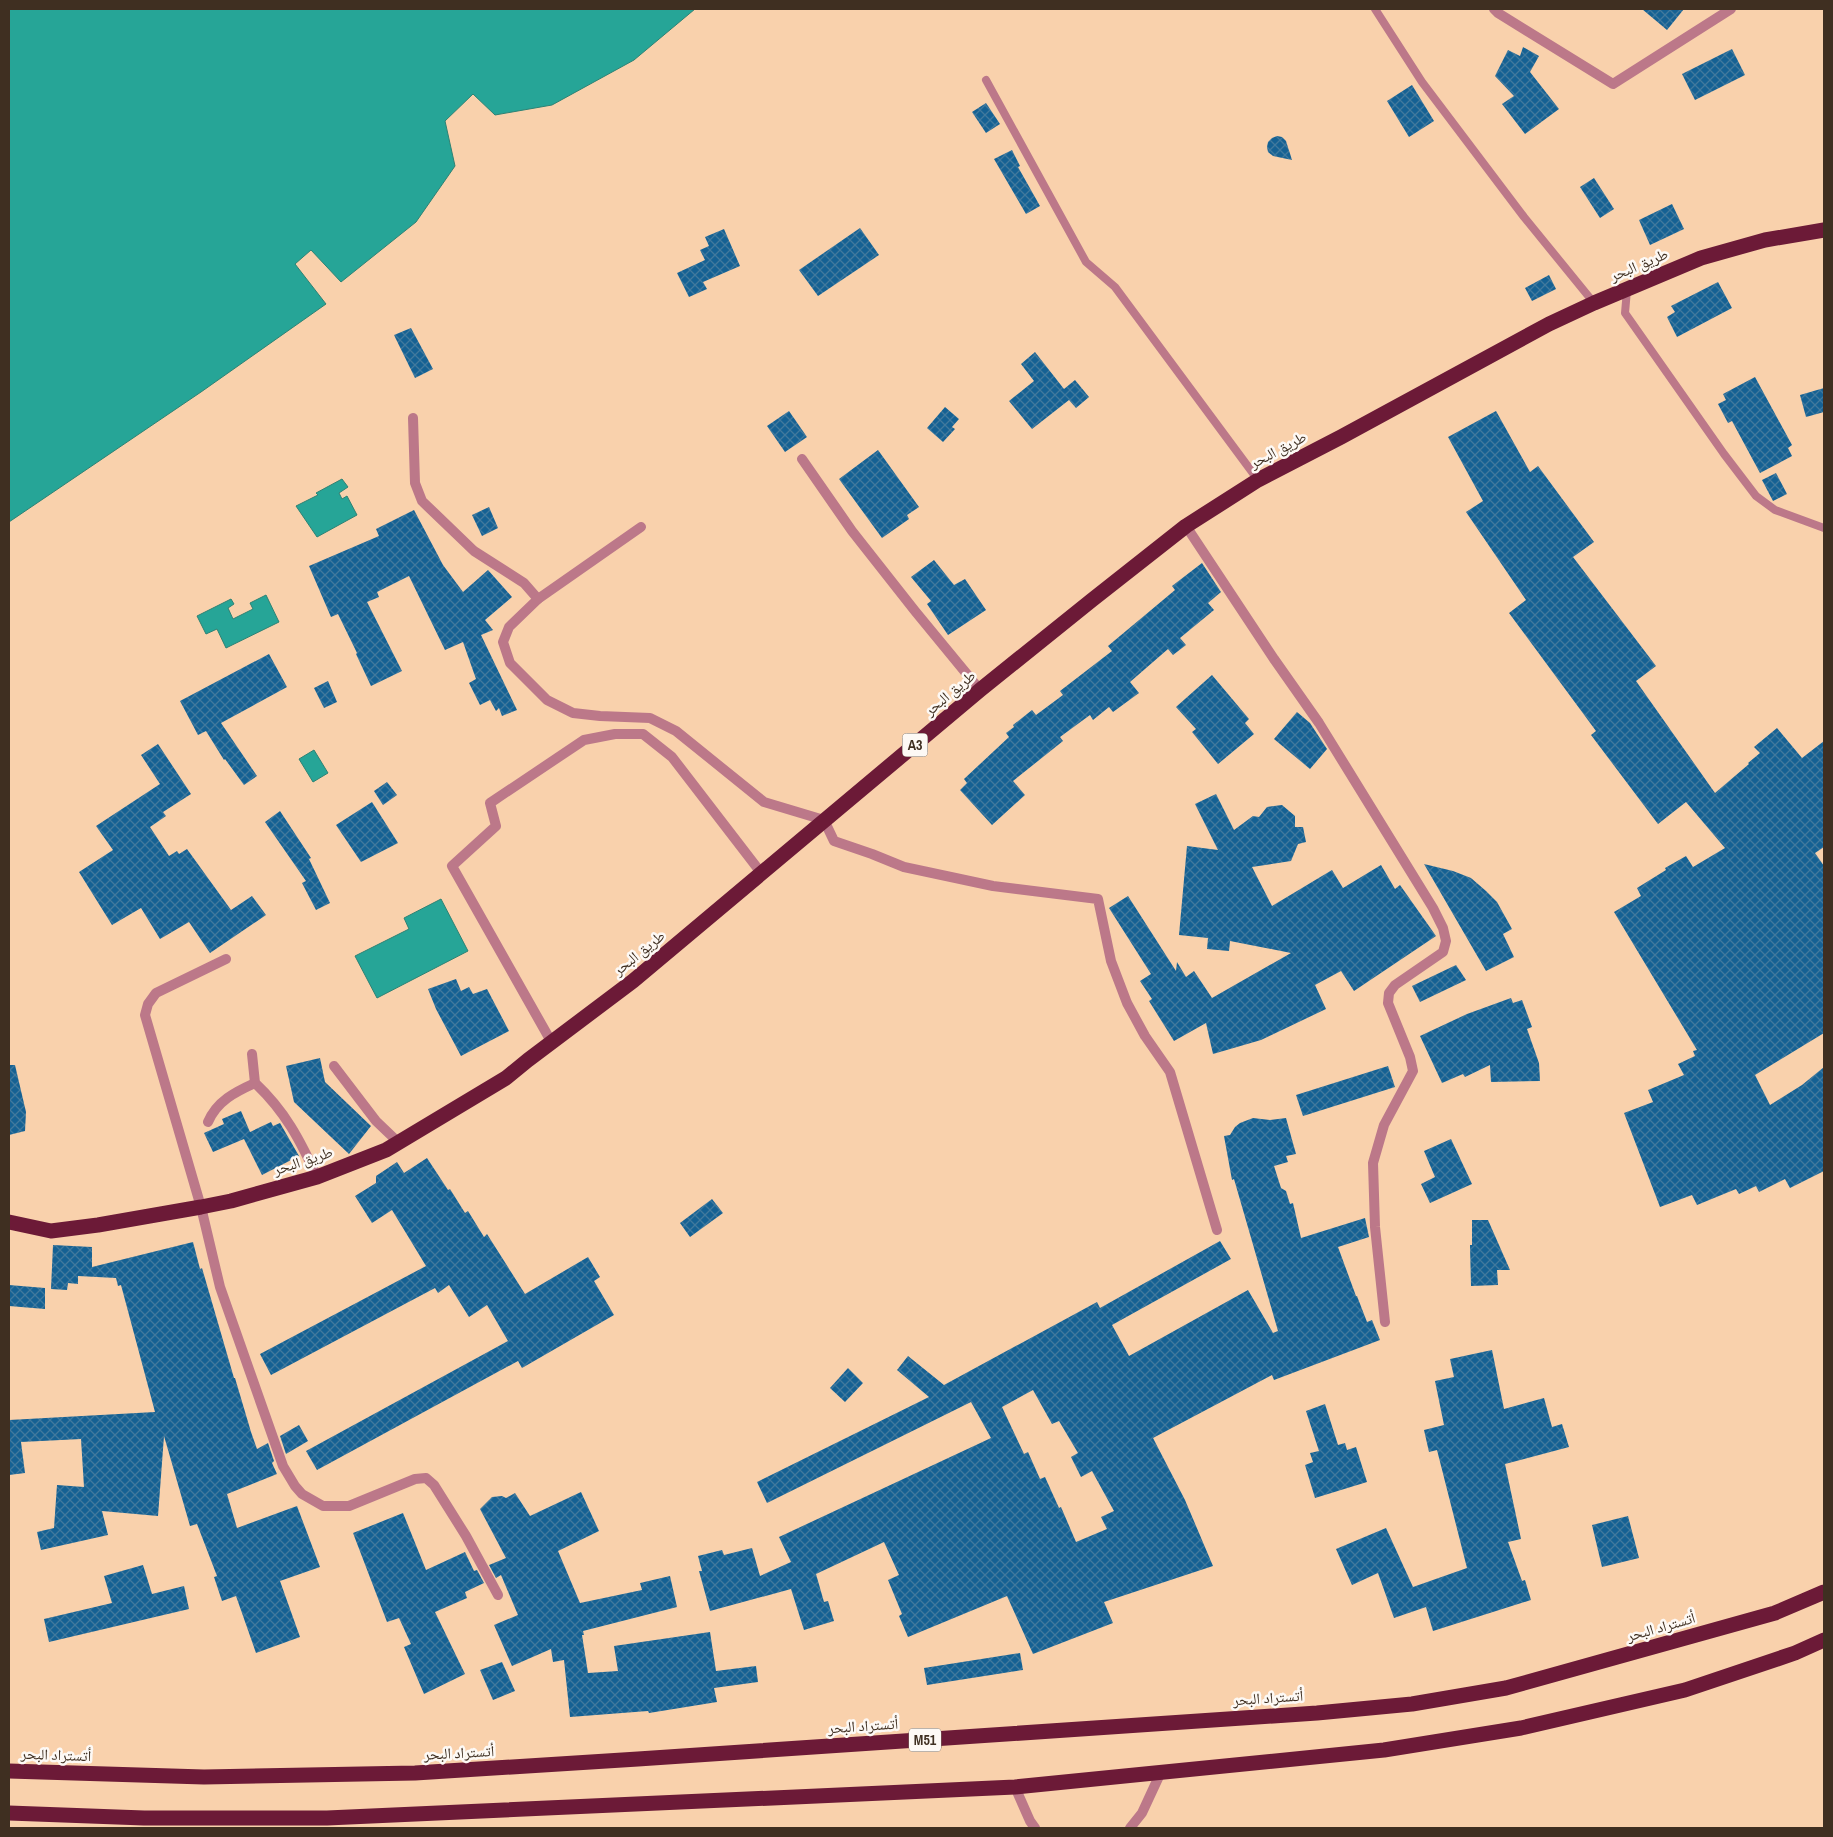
<svg xmlns="http://www.w3.org/2000/svg" width="1833" height="1837" viewBox="0 0 1833 1837" font-family="'Archivo Narrow','Noto Naskh Arabic',sans-serif">
  <defs>
    <pattern id="building-cross-hatch" width="8" height="8" patternUnits="userSpaceOnUse" patternTransform="scale(1.25)"><rect width="8" height="8" fill="#156193"/><path d="M0 0l8 8M0 8l8-8" fill="none" stroke="#41799d"/></pattern>
  </defs>
  <rect width="100%" height="100%" fill="#f9d1ac"/>
  <g fill="#26a597" stroke="#2e8274">
    <polygon points="9,9 695,9 634,60 552,105 495,115 473,94 445,121 455,166 416,222 341,282 311,250 295,264 326,304 201,392 9,522"/>
    <polygon points="342,479 348,487 339,493 342,499 347,496 357,515 317,537 296,506 318,495 316,493"/>
    <polygon points="266,595 279,622 226,648 217,629 206,634 197,616 231,599 234,604 228,608 233,619 253,609 250,603"/>
    <polygon points="314,750 328,773 313,782 299,759"/>
    <polygon points="441,899 468,951 377,998 355,956 409,929 404,918"/>
  </g>
  <g fill="url(#building-cross-hatch)" fill-rule="evenodd">
    <polygon points="1642,9 1684,9 1667,30"/>
    <polygon points="1523,47 1539,56 1530,72 1559,109 1525,134 1502,104 1514,96 1495,76 1508,50 1520,56"/>
    <polygon points="1732,49 1745,75 1695,100 1682,74"/>
    <polygon points="1412,85 1434,121 1409,137 1387,101"/>
    <polygon points="986,103 1000,124 986,133 972,112"/>
    <polygon points="1277,136 1282,137 1286,141 1292,160 1273,156 1268,152 1267,147 1268,142 1272,138"/>
    <polygon points="1012,150 1020,166 1018,167 1040,206 1026,214 994,159"/>
    <polygon points="1594,178 1614,209 1600,218 1580,187"/>
    <polygon points="1672,204 1684,229 1650,245 1639,220"/>
    <polygon points="860,228 879,255 818,296 799,270"/>
    <polygon points="724,229 740,266 703,282 707,289 689,297 677,273 705,260 700,250 709,246 705,237"/>
    <polygon points="1549,275 1556,289 1532,301 1525,288"/>
    <polygon points="1718,282 1732,308 1677,337 1667,317 1675,312 1671,306"/>
    <polygon points="411,328 433,369 415,378 394,335"/>
    <polygon points="1035,352 1064,389 1075,380 1089,397 1076,408 1069,400 1032,429 1009,401 1034,381 1021,364"/>
    <polygon points="1755,377 1792,445 1788,448 1792,456 1760,473 1732,421 1728,423 1718,404 1726,400 1723,394"/>
    <polygon points="1824,388 1824,412 1806,417 1800,395"/>
    <polygon points="945,407 959,419 952,427 955,429 943,442 927,428"/>
    <polygon points="789,411 807,437 785,452 767,426"/>
    <polygon points="1496,411 1530,472 1538,466 1594,542 1573,557 1656,666 1636,681 1715,793 1749,764 1748,763 1760,753 1754,747 1777,728 1802,758 1824,741 1824,847 1815,853 1824,866 1824,1033 1755,1075 1770,1105 1802,1085 1824,1067 1824,1171 1790,1188 1785,1179 1759,1192 1756,1186 1739,1194 1736,1189 1697,1205 1692,1195 1660,1207 1624,1113 1653,1102 1648,1090 1684,1075 1678,1064 1695,1056 1693,1051 1697,1050 1614,912 1641,896 1637,888 1666,870 1665,868 1686,856 1693,867 1725,848 1686,802 1658,824 1591,735 1596,731 1509,613 1526,600 1466,512 1483,501 1448,437"/>
    <polygon points="878,450 919,507 907,515 909,519 882,538 839,479"/>
    <polygon points="1776,473 1787,494 1773,501 1762,480"/>
    <polygon points="489,507 498,528 482,536 472,515"/>
    <polygon points="414,510 443,565 463,592 488,570 512,597 485,620 493,630 481,635 517,710 502,716 499,708 496,711 490,700 480,705 469,683 476,679 463,642 445,650 409,576 377,592 379,597 367,602 402,671 371,686 356,654 357,653 338,614 331,617 309,566 379,536 376,529"/>
    <polygon points="934,560 954,585 965,579 986,610 948,635 927,604 931,601 911,577"/>
    <polygon points="1202,563 1221,592 1208,603 1214,610 1180,638 1186,645 1173,655 1168,649 1130,682 1139,693 1113,712 1109,707 1093,720 1090,715 1060,737 1063,741 1013,781 1025,795 992,825 960,790 967,783 964,779 1009,737 1006,733 1014,727 1013,725 1032,710 1036,715 1063,695 1060,691 1112,651 1108,646 1175,590 1172,586"/>
    <polygon points="269,654 287,687 221,723 257,776 244,785 225,759 224,760 206,731 198,735 180,701"/>
    <polygon points="1212,675 1249,719 1245,723 1254,734 1218,764 1192,732 1196,729 1176,707"/>
    <polygon points="328,681 337,702 324,708 314,688"/>
    <polygon points="1297,712 1310,723 1327,749 1310,769 1274,739"/>
    <polygon points="158,744 191,794 163,812 166,816 150,827 169,856 177,851 179,854 187,849 231,910 252,896 266,915 210,953 189,922 160,939 141,908 112,925 79,872 113,850 96,826 160,784 141,755"/>
    <polygon points="387,782 397,795 383,805 374,791"/>
    <polygon points="1216,794 1234,830 1253,816 1259,817 1267,807 1282,805 1295,816 1295,827 1303,827 1306,842 1298,844 1291,861 1252,867 1272,906 1332,870 1343,888 1381,865 1395,889 1400,885 1436,936 1354,991 1341,971 1315,985 1326,1009 1261,1040 1213,1054 1206,1023 1174,1041 1149,1001 1152,999 1140,981 1151,974 1109,908 1128,896 1176,971 1177,962 1186,977 1194,971 1212,998 1291,953 1230,941 1229,951 1207,949 1208,938 1179,935 1187,846 1218,850 1195,804"/>
    <polygon points="372,802 398,843 361,862 336,825"/>
    <polygon points="280,811 311,858 309,859 330,903 316,910 302,883 306,881 265,822"/>
    <polygon points="1424,864 1453,871 1471,878 1486,891 1497,902 1512,929 1503,934 1514,957 1486,971"/>
    <polygon points="1456,965 1466,980 1420,1002 1412,986"/>
    <polygon points="456,979 461,991 469,987 473,994 487,989 509,1031 461,1056 436,1009 428,989"/>
    <polygon points="1511,998 1513,1003 1522,1000 1532,1027 1527,1029 1539,1063 1540,1081 1491,1082 1490,1065 1465,1077 1463,1074 1442,1083 1420,1036 1467,1014"/>
    <polygon points="320,1058 325,1082 371,1126 349,1154 294,1102 286,1066"/>
    <polygon points="9,1065 15,1065 26,1112 25,1131 9,1135"/>
    <polygon points="1388,1066 1395,1087 1303,1116 1296,1095"/>
    <polygon points="241,1111 250,1132 271,1122 273,1126 280,1123 299,1156 262,1175 244,1139 213,1152 204,1133 224,1124 222,1119"/>
    <path d="M1253,1118L1270,1120L1286,1118L1296,1154L1286,1156L1288,1162L1274,1166L1281,1188L1286,1191L1290,1204L1293,1203L1301,1238L1365,1218L1369,1237L1338,1247L1356,1296H1357L1367,1322L1372,1320L1380,1340L1274,1380L1272,1375L1153,1438L1185,1500L1213,1566L1104,1602L1113,1623L1033,1654L1007,1596L908,1637L899,1616L902,1614L888,1580L899,1575L884,1542L816,1574L824,1602L828,1601L834,1621L804,1630L791,1589L710,1611L699,1571H702L698,1556L722,1550L724,1555L752,1548L760,1576L791,1562L779,1537L991,1438L971,1402L767,1503L757,1482L929,1397L897,1370L908,1356L944,1385L1097,1302L1100,1308L1220,1241L1231,1259L1112,1325L1129,1356L1248,1290L1273,1333L1278,1331L1234,1179L1232,1180L1224,1136L1230,1135L1235,1127L1240,1123ZM1033,1390L1052,1424L1059,1421L1078,1453L1071,1457L1081,1477L1092,1471L1114,1511L1101,1517L1107,1529L1076,1542L1061,1507L1059,1508L1045,1477L1040,1479L1028,1452L1024,1454L1002,1407Z"/>
    <polygon points="1451,1139 1472,1184 1430,1203 1421,1184 1435,1177 1424,1151"/>
    <polygon points="427,1158 448,1190 450,1189 465,1213 468,1211 484,1237 487,1234 525,1294 588,1257 600,1277 594,1281 614,1315 522,1368 518,1361 317,1470 306,1451 508,1341 487,1305 469,1317 449,1285 438,1293 435,1288 271,1375 260,1354 426,1266 392,1210 372,1223 355,1196 376,1183 376,1176 397,1162 404,1173"/>
    <polygon points="712,1199 723,1213 690,1237 680,1223"/>
    <polygon points="1472,1220 1488,1220 1510,1270 1497,1270 1498,1285 1471,1286 1470,1245 1472,1245"/>
    <polygon points="193,1242 200,1269 202,1268 234,1378 235,1378 251,1432 257,1449 268,1443 274,1461 272,1463 277,1474 227,1494 237,1528 297,1506 320,1567 280,1581 300,1637 256,1653 236,1596 222,1601 214,1577 217,1576 197,1524 190,1526 164,1436 158,1516 102,1511 108,1535 41,1550 37,1532 54,1528 57,1485 84,1487 81,1439 21,1442 25,1473 9,1475 9,1420 155,1412 121,1285 118,1286 116,1278 78,1276 78,1284 68,1283 67,1290 51,1289 53,1245 92,1247 92,1267"/>
    <polygon points="9,1285 45,1288 45,1309 9,1306"/>
    <polygon points="1492,1350 1504,1409 1544,1398 1552,1427 1562,1424 1569,1447 1505,1464 1521,1539 1508,1542 1522,1581 1525,1580 1531,1600 1433,1631 1426,1607 1394,1618 1378,1573 1352,1585 1336,1549 1386,1528 1413,1587 1467,1568 1437,1450 1429,1452 1424,1430 1444,1425 1435,1381 1454,1377 1450,1359"/>
    <polygon points="848,1368 863,1383 845,1402 830,1388"/>
    <polygon points="1325,1404 1338,1445 1345,1443 1347,1450 1356,1447 1367,1482 1315,1498 1305,1465 1313,1462 1310,1453 1319,1451 1306,1411"/>
    <polygon points="299,1425 308,1441 286,1454 280,1436"/>
    <polygon points="581,1492 599,1531 558,1551 580,1603 642,1590 640,1583 670,1576 677,1607 583,1631 584,1635 582,1635 588,1673 618,1671 614,1646 710,1632 716,1671 756,1666 758,1682 714,1688 717,1702 649,1713 648,1711 570,1717 564,1660 553,1662 551,1649 512,1666 494,1625 518,1615 501,1575 496,1578 489,1565 506,1558 480,1509 492,1497 502,1496 506,1498 515,1493 530,1516"/>
    <polygon points="403,1513 426,1570 465,1552 474,1571 477,1570 484,1583 465,1592 467,1598 435,1612 465,1674 424,1694 404,1647 411,1644 399,1618 387,1622 353,1533"/>
    <polygon points="1628,1516 1639,1558 1602,1567 1592,1525"/>
    <polygon points="143,1565 152,1594 184,1586 189,1609 49,1642 44,1619 112,1603 104,1576"/>
    <polygon points="1020,1653 1023,1670 927,1685 924,1668"/>
    <polygon points="502,1662 515,1691 493,1700 480,1670"/>
  </g>
  <g fill="none" stroke-linecap="round" stroke-linejoin="round">
    <g stroke="#bc7889" stroke-width="8">
      <polyline points="1375,9 1422,82 1524,217 1594,303"/>
      <polyline points="986,80 1086,262 1115,287 1258,480"/>
      <polyline points="1627,290 1625,313 1724,454 1756,496 1775,510 1824,528"/>
    </g>
    <g stroke="#bc7889" stroke-width="10">
      <polyline points="1494,9 1498,13 1613,84 1731,9"/>
      <polyline points="413,418 415,483 422,501 474,551 524,583 538,599"/>
      <polyline points="802,459 852,531 915,611 980,690"/>
      <polyline points="1186,526 1274,659 1319,723 1433,908 1443,928 1446,941 1443,952 1395,985 1389,993 1388,1003 1410,1057 1413,1071 1384,1125 1373,1163 1375,1227 1385,1322"/>
      <polyline points="641,527 538,599 509,627 503,642 510,663 547,700 573,713 600,716 650,718 676,731 764,802 824,820 834,841 872,854 904,867 993,886 1098,899 1111,961 1127,1003 1145,1036 1170,1072 1217,1230"/>
      <polyline points="226,959 156,993 148,1004 145,1015 201,1207 220,1287 283,1466 295,1486 302,1494 323,1506 349,1506 415,1479 426,1478 434,1485 466,1536 498,1595"/>
      <polyline points="552,1043 452,866 496,826 490,803 584,740 615,734 643,734 672,757 762,874"/>
      <path d="M252,1054L255,1083C285,1111 300,1140 317,1177"/>
      <polyline points="334,1066 376,1121 398,1142"/>
      <path d="M208,1122C217,1101 235,1092 255,1083"/>
      <polyline points="1015,1787 1030,1821 1035,1828"/>
      <polyline points="1130,1828 1142,1813 1161,1772"/>
    </g>
    <g stroke="#6c1a37" stroke-width="15">
      <polyline points="9,1222 51,1231 98,1225 201,1207 231,1201 317,1177 386,1150 506,1078 528,1060 633,981 980,690 1092,600 1186,526 1258,480 1341,437 1549,324 1594,303 1701,258 1765,240 1824,230"/>
      <polyline points="9,1771 204,1777 415,1773 638,1759 1317,1713 1412,1704 1506,1688 1775,1613 1824,1592"/>
      <polyline points="9,1813 144,1818 327,1818 1015,1787 1384,1750 1521,1728 1685,1690 1795,1653 1824,1640"/>
    </g>
  </g>
  <g text-anchor="middle" stroke-width="5" stroke-linejoin="round" paint-order="stroke">
    <g fill="#fdf9f5" stroke="#786c61" stroke-width="1">
      <rect x="902.5" y="733.5" width="25" height="23" rx="4"/>
      <rect x="909" y="1728.5" width="32" height="23" rx="4"/>
    </g>
    <g font-size="14" font-weight="bold" fill="#3f2f21">
      <text x="915" y="750">A3</text>
      <text x="925" y="1745">M51</text>
    </g>
    <g font-size="15" fill="#3f2f21" stroke="#fdf9f5">
      <text transform="translate(1639 265) rotate(-23)" y="5">طريق البحر</text>
      <text transform="translate(1278 450) rotate(-28)" y="5">طريق البحر</text>
      <text transform="translate(950 693) rotate(-40)" y="5">طريق البحر</text>
      <text transform="translate(639 953) rotate(-39)" y="5">طريق البحر</text>
      <text transform="translate(303 1161) rotate(-18)" y="5">طريق البحر</text>
      <text transform="translate(1661 1627) rotate(-16)" y="5">أتستراد البحر</text>
      <text transform="translate(1268 1698) rotate(-4)" y="5">أتستراد البحر</text>
      <text transform="translate(863 1726) rotate(-4)" y="5">أتستراد البحر</text>
      <text transform="translate(459 1753) rotate(-3)" y="5">أتستراد البحر</text>
      <text transform="translate(56 1755) rotate(2)" y="5">أتستراد البحر</text>
    </g>
  </g>
  <rect width="1833" height="1837" fill="none" stroke="#3f2f21" stroke-width="20"/>
</svg>
